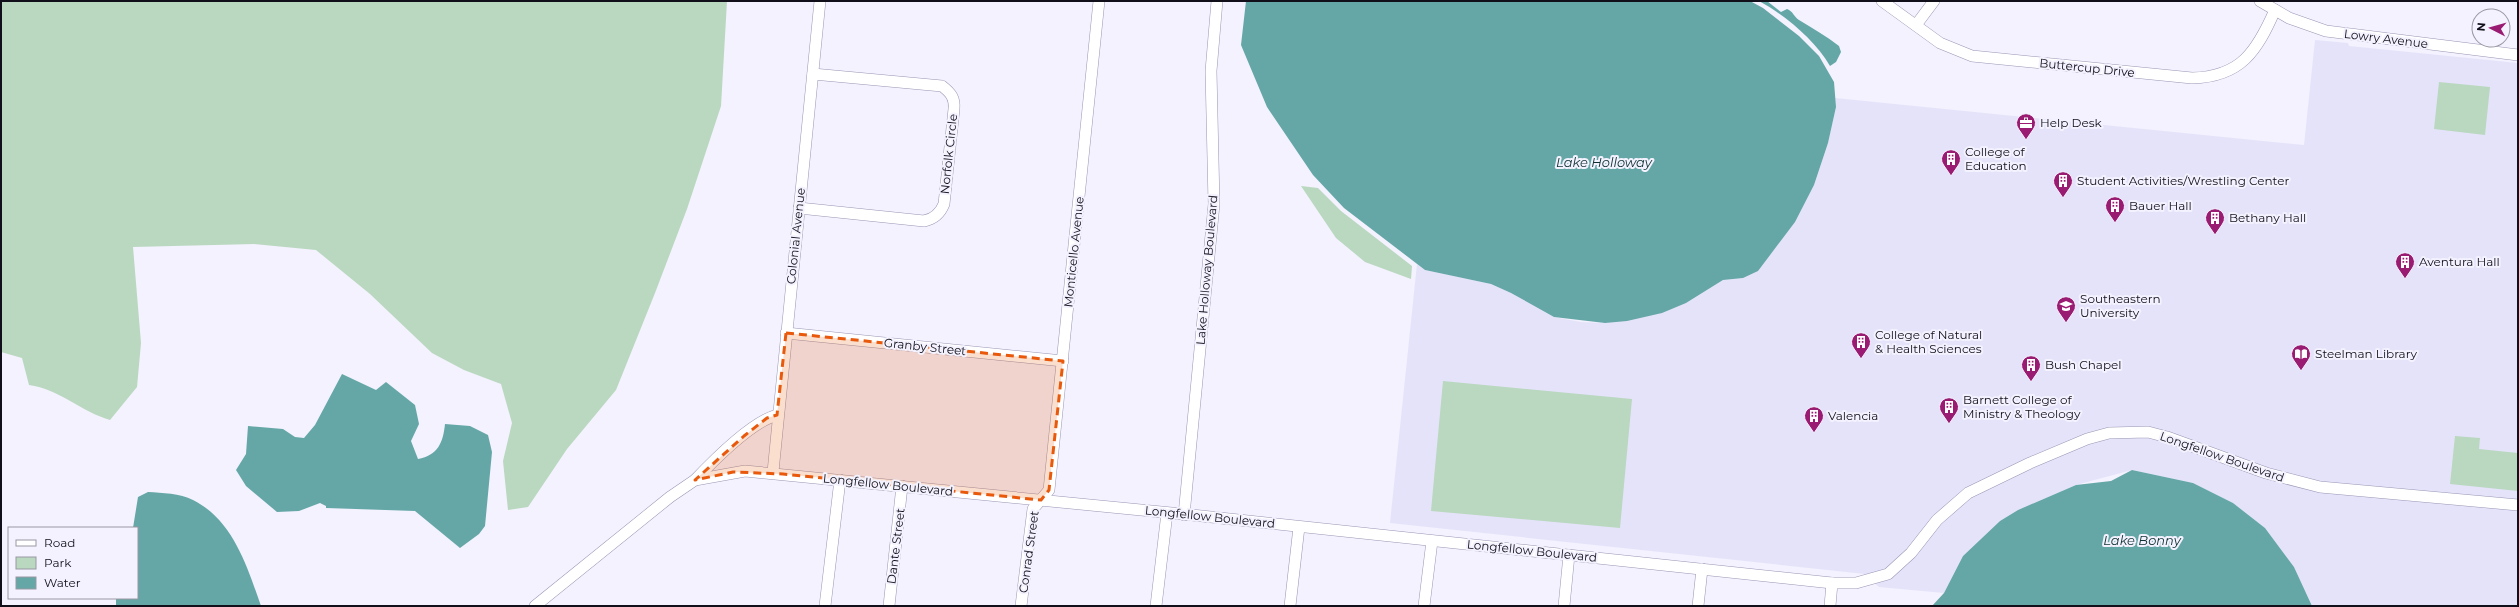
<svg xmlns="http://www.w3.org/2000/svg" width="2519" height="607" viewBox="0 0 2519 607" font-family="Montserrat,sans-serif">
  <rect width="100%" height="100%" fill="#f3f2fe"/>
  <polygon fill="#e5e3fa" points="2315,40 2348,43 2349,46 2518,63 2518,606 2312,606 2294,567 2265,528 2233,503 2193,483 2132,470 2076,485 2018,510 2000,521 1963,556 1944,593 1879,587 1865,574 1390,523 1417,264 1425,270 1491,284 1511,293 1554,317 1581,322 1605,323 1686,303 1723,280 1743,278 1814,185 1828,143 1836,107 1835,98 2304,145"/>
  <g fill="#b9d8bf">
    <path d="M1,1H727L721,106L687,209L655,293L616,390L567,449L528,507L508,510L503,461L512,423L501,384L464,370L432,353L370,294L316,250L254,244L133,247L141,343L137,387L110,420C82,412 59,389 29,385L22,358L1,352Z"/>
    <polygon points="2439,82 2490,87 2485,135 2434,129"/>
    <polygon points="1301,186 1318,188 1341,211 1412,266 1411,279 1365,262 1336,238"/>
    <polygon points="1443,381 1632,399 1620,528 1431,511"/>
    <polygon points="2455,436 2480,438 2479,449 2518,453 2518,491 2450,484"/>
  </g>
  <g fill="#65a7a7">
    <polygon points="1246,1 1750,1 1763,8 1799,36 1819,56 1834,82 1836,107 1828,143 1814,185 1795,222 1758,271 1743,278 1723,280 1686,303 1662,313 1627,321 1605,323 1554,317 1511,293 1491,284 1425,270 1344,208 1313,175 1267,107 1241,45"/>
    <path d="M1759,1H1767L1781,12L1787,9C1793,11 1794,17 1799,20C1812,28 1826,36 1839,46L1841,52L1836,62L1830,66C1815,40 1785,15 1759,1Z"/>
    <path d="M342,374L376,390L386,382L415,405L419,424L411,441L418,459C438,455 443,443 445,424L470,426L488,435L492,452L485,526L479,534L460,548L415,511L326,508V506L320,503L299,511L277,512L246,486L236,470L246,454L248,426L283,429L295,437L304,438L315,425Z"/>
    <polygon points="2132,470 2193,483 2233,503 2265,528 2294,567 2312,606 1932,606 1944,593 1963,556 2000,521 2018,510 2076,485 2111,481"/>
    <path d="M148,492C162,493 180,493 193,500C233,520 247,566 261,606H116V598H137V528H133L138,497Z"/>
  </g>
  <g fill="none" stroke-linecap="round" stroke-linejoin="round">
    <g stroke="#9996b3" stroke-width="12">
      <g id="minor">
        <path d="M1882,1L1940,43L1972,56L2192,78C2241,77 2257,51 2275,10"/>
        <polyline points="2260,1 2289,18 2326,31 2518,55"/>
        <polyline points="1916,25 1934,1"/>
        <path d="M799,208L924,221C934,219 940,214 944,204L954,109C955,98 951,93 942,86L813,74"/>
        <polyline points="786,333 1063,361"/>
        <polyline points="773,472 820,1"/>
        <path d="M695,480C714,460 751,422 777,415"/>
        <polyline points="1184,515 1214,204 1211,71 1217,1"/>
        <polyline points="535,606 670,497 695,480 745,471 1192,515 1832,583 1856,583 1888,574 1911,553 1937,520 1968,493 2030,463 2087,439 2109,433 2148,432 2167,437 2266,473 2320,487 2518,505"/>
        <polyline points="825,606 840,480"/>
        <polyline points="889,606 902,486"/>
        <polyline points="1021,606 1033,509 1049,490 1099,1"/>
        <polyline points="1156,606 1167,513"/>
        <polyline points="1290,606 1299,527"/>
        <polyline points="1424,606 1432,541"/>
        <polyline points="1564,606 1569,555"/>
        <polyline points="1698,606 1702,569"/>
        <polyline points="1830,606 1832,583"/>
      </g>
    </g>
    <use href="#minor" stroke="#fff" stroke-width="11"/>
  </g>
  <path fill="#e8590c" fill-opacity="0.2" stroke="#e8590c" stroke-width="3" stroke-dasharray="8 5" stroke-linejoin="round" d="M786,333L1063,361L1049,490L1041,500L783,474L733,472L695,480L744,436L767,418L777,415Z"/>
  <defs>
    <g id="office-pin" transform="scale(1)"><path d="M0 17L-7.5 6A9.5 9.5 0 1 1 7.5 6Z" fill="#9a1c72" stroke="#f3f2fe"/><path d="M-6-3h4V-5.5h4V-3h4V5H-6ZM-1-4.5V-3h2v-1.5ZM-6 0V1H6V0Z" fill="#fff"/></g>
    <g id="building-pin" transform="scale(1)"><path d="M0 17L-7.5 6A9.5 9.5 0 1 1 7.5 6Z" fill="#9a1c72" stroke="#f3f2fe"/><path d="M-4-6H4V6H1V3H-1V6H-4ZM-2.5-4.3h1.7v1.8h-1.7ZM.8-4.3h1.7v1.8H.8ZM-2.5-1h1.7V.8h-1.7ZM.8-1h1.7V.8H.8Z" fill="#fff"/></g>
    <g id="university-pin" transform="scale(1)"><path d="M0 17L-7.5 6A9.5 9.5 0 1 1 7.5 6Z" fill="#9a1c72" stroke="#f3f2fe"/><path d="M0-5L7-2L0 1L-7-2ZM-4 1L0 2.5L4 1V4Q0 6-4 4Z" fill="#fff"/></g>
    <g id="library-pin" transform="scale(1)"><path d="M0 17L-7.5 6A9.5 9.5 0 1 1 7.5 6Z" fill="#9a1c72" stroke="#f3f2fe"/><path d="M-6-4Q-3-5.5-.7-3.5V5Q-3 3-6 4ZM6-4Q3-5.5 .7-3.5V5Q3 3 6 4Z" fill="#fff"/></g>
  </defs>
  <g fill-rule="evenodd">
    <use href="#office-pin" x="2026" y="123"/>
    <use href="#building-pin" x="1951" y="159"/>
    <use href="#building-pin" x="2063" y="181"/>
    <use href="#building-pin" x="2115" y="206"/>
    <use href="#building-pin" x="2215" y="218"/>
    <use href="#building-pin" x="2405" y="262"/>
    <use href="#university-pin" x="2066" y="306"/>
    <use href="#building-pin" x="1861" y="342"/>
    <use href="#library-pin" x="2301" y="354"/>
    <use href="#building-pin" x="2031" y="365"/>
    <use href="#building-pin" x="1949" y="407"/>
    <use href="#building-pin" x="1814" y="416"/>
  </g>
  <g text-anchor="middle" stroke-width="4" stroke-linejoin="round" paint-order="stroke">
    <g font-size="12" fill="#11101a" stroke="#f3f2fe">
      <text transform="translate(2386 39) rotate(7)" y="4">Lowry Avenue</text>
      <text transform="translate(2087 68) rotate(6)" y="4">Buttercup Drive</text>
      <text transform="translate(949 154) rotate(-84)" y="4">Norfolk Circle</text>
      <text transform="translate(796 236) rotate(-84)" y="4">Colonial Avenue</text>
      <text transform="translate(1074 252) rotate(-84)" y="4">Monticello Avenue</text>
      <text transform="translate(1207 270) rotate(-85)" y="4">Lake Holloway Boulevard</text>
      <text transform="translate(925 347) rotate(6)" y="4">Granby Street</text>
      <text transform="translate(2222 457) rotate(19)" y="4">Longfellow Boulevard</text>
      <text transform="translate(888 485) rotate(6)" y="4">Longfellow Boulevard</text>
      <text transform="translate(1210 517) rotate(6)" y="4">Longfellow Boulevard</text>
      <text transform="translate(896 546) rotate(-83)" y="4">Dante Street</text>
      <text transform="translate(1532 551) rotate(6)" y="4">Longfellow Boulevard</text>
      <text transform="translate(1029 552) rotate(-82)" y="4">Conrad Street</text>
    </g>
    <g font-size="12" fill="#11101a" stroke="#f3f2fe" text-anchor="start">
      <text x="2040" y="127">Help Desk</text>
      <text x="1965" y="156">College of<tspan x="1965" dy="14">Education</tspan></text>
      <text x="2077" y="185">Student Activities/Wrestling Center</text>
      <text x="2129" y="210">Bauer Hall</text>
      <text x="2229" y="222">Bethany Hall</text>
      <text x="2419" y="266">Aventura Hall</text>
      <text x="2080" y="303">Southeastern<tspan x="2080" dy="14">University</tspan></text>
      <text x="1875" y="339">College of Natural<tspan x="1875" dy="14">&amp; Health Sciences</tspan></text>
      <text x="2315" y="358">Steelman Library</text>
      <text x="2045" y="369">Bush Chapel</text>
      <text x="1963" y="404">Barnett College of<tspan x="1963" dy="14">Ministry &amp; Theology</tspan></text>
      <text x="1828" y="420">Valencia</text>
    </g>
    <g font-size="13" font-style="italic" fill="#0e3030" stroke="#f3f2fe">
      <text x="1604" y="167">Lake Holloway</text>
      <text x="2142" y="545">Lake Bonny</text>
    </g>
  </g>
  <rect width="2519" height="607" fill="none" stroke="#11101a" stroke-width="4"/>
  <rect x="8" y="527" width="130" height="72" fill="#f3f2fe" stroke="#9998a3"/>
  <rect x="16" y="540" width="20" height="6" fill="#ffffff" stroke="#9998a3"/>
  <text x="44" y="547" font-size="12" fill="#11101a">Road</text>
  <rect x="16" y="557" width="20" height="12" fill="#b9d8bf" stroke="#9998a3"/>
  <text x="44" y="567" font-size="12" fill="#11101a">Park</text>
  <rect x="16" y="577" width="20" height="12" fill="#65a7a7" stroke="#9998a3"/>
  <text x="44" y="587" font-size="12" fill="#11101a">Water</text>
  <g transform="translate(2491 28) rotate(276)"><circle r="19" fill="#f3f2fe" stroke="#9998a3"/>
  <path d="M0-3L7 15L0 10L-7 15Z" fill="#9a1c72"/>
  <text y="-6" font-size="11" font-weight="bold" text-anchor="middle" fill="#11101a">N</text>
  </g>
</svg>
